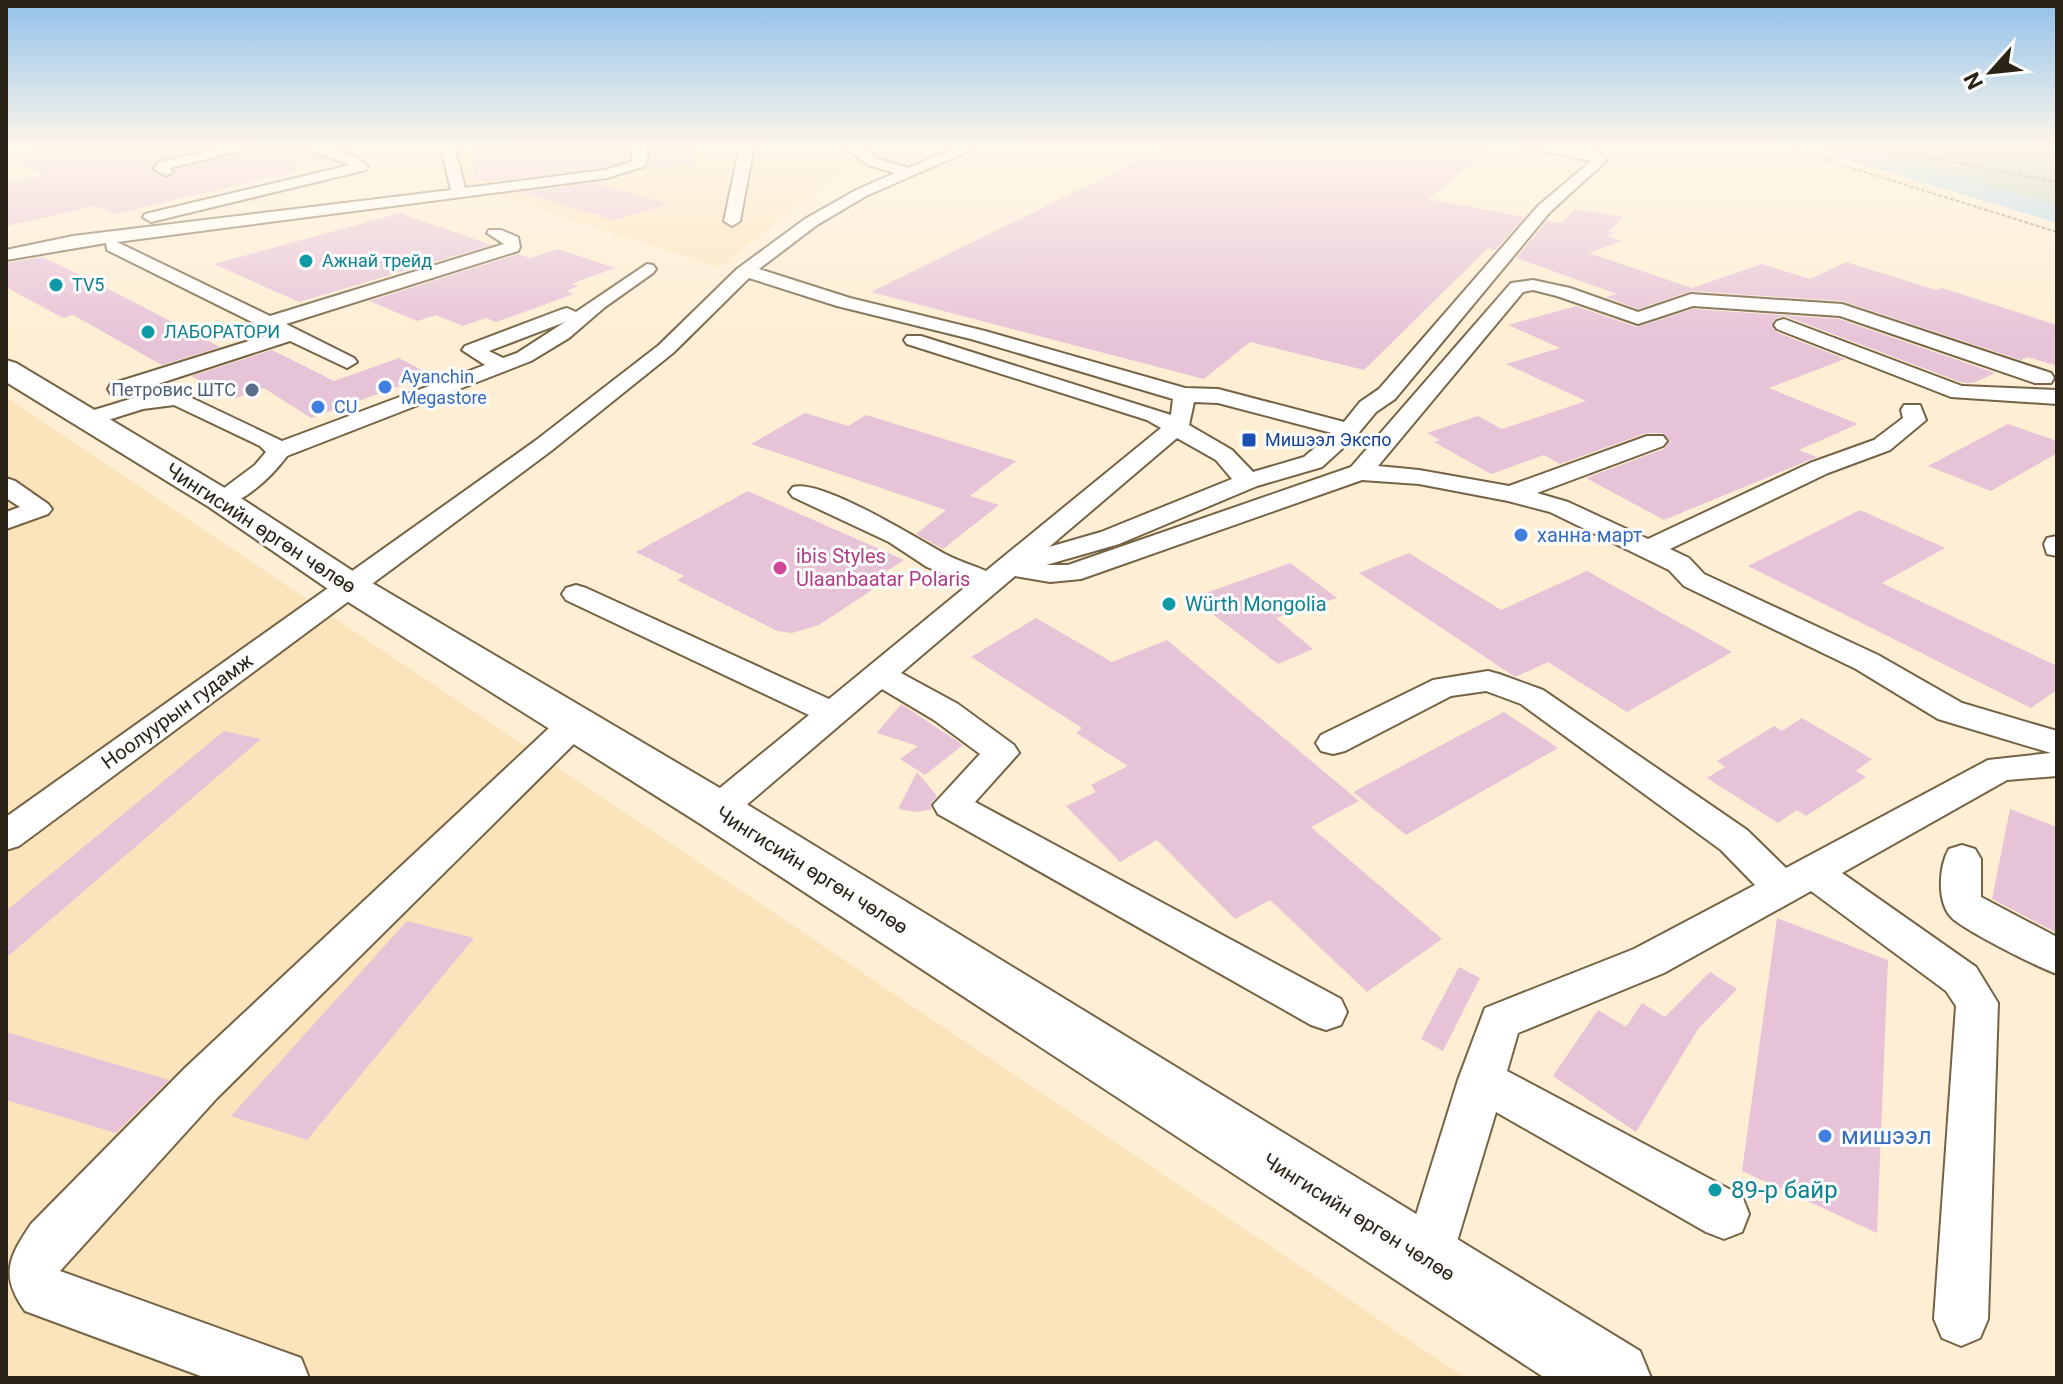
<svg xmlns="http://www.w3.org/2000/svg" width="2063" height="1384" viewBox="0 0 2063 1384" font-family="Roboto,sans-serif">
  <rect width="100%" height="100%" fill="#feeed3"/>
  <g fill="#fbe3bb">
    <polygon points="452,145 938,145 839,174 720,267 467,187"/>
    <polygon points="6,397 1466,1378 6,1378"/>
  </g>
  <polygon fill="#b8d1be" points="1824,145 2057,145 2057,217"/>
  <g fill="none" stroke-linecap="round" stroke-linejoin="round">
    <polygon fill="#aed5ec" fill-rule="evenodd" points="1813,145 1853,145 2057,205 2057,223 1816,150"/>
  </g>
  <g fill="#e7c3d8">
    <polygon points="23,145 221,145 158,159 151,170 164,179 174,175 175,170 266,145 292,145 325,159 290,167 301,170 115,214 96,206 6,226 6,184 46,175 13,160 42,154"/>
    <polygon points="473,145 627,145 630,159 604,167 486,182 473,179"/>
    <polygon points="648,145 696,145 697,164 644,170 648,167 651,154"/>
    <polygon points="1170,145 1494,145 1428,199 1525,217 1495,250 1488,248 1364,370 1250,342 1204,379 871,292"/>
    <polygon points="594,183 670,204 614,220 520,192"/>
    <polygon points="1575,209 1623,217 1608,232 1616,233 1607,236 1622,241 1589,253 1692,288 1762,264 1810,279 1846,262 1936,290 1942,288 2057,325 2057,366 2028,357 2021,360 1842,301 1691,291 1638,309 1606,297 1617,294 1516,258 1547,221 1563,223"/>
    <polygon points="400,213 491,245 299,302 214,264"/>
    <polygon points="558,249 615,268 571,284 579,286 566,291 574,294 496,322 486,318 463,326 436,315 417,321 369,301 518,254 530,258"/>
    <polygon points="42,257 97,283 220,347 162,365 73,315 63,318 6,287 6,263"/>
    <polygon points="1576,306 1637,327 1693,309 1839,319 1995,373 1973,383 1963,383 1785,316 1776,318 1771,325 1776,332 1845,359 1769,388 1858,424 1799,450 1817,457 1664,520 1586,478 1664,449 1670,441 1663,433 1646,433 1560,464 1544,455 1491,474 1434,442 1440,440 1427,433 1478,416 1502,429 1586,401 1506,364 1560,348 1508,325"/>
    <polygon points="272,350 334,381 399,358 431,375 311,418 264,388 236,398 191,376"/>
    <polygon points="805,413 848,426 866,415 1016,461 970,496 999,505 943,549 916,534 946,510 751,444"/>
    <polygon points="2008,424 2057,441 2057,453 1991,491 1928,466"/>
    <polygon points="748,491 904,560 864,586 872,590 819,625 792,633 777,631 677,580 684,576 636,552"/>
    <polygon points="1860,510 1945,548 1882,583 2057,666 2057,690 2031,708 1748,566"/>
    <polygon points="1409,553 1501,610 1587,571 1732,652 1627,712 1548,662 1515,677 1359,573"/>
    <polygon points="1290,563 1337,598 1276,618 1313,649 1278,664 1192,598"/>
    <polygon points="1036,618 1112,662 1167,640 1359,801 1311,827 1442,939 1367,992 1270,900 1235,919 1157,840 1120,862 1066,806 1096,792 1091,785 1128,766 1076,733 1082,728 971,657"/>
    <polygon points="901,704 963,745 925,775 900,759 918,746 877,733"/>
    <polygon points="1504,712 1558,748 1406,835 1353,792"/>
    <polygon points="1802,718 1872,759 1856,771 1866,777 1806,816 1797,810 1778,823 1707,778 1725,767 1717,761 1774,726 1782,731"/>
    <polygon points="224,731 261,739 6,958 6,911"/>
    <polygon points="917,772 937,796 930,805 932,809 918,812 898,809"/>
    <polygon points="2010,809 2057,827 2057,933 1992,899"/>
    <polygon points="1777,918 1888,960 1877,1233 1742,1171"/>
    <polygon points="407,921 474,938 307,1140 231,1116"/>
    <polygon points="1459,967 1480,978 1443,1051 1421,1039"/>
    <polygon points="1710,972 1737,989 1698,1029 1636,1132 1553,1076 1598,1010 1626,1027 1642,1003 1665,1017"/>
    <polygon points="6,1032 169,1080 116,1133 6,1100"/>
  </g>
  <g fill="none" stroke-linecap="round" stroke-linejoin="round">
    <g stroke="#756346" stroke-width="4">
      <g id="minor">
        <polygon points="236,145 263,145 170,168 173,172 166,176 154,169 159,162"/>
        <path d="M295,145C319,145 352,149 368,167L366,170L151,222L143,217L145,214L350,165Z"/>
        <polygon points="440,145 454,145 465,188 605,170 633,161 630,145 644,145 648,153 645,166 607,178 117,242 270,316 504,244 487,233 489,230 501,230 518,237 520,247 518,251 286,324 354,358 357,362 347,368 290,341 127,394 111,394 108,389 111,384 274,333 107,250 106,243 6,260 6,250 73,236 451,190"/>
        <polygon points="740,145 754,145 740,221 732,226 724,221"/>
        <path d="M841,145H857L878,159L908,168L963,145H982L866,196L817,225L759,269L850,298L985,331L1185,388L1218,389L1344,422L1360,402L1379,389L1538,206L1591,161L1516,145L1580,149L1581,145H1596L1594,148L1606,161L1550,212L1395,399L1376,412L1357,435L1322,467L1257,486L1119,544L1046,565H1068L1351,467L1511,283L1533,280L1570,288L1638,312L1691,294L1842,304L2051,373L2054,378L2051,383H2035L1840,316L1693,306L1638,324L1557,296L1533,290L1523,292L1378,466L1419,470L1509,486L1647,436H1663L1667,441L1663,446L1537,493L1568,502L1648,539L1810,463L1874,440L1903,418L1901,410L1904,405H1920L1926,420L1890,450L1828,473L1670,549L1689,558L1704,574L1878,655L1962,703L2057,731V776L2007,780L1842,873L1976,967L1998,1003L1988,1319L1980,1338L1961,1346L1942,1338L1934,1319L1956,1006L1946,991L1811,891L1664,973L1518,1033L1507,1071L1742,1196L1749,1214L1742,1232L1724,1239L1706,1232L1496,1112L1446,1278L1428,1286L1410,1278L1402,1260L1458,1080L1485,1008L1634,949L1755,885L1721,850L1521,704L1486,691L1451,696L1345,751L1333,754L1321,751L1316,743L1321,735L1433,680L1488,671L1499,674L1543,690L1747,830L1786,868L1988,760L2051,753L1938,719L1856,669L1684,586L1669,570L1550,512L1508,501L1419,484L1362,480L1081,579L1050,582L1015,576L901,673L958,704L1014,745L1019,753L975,802L1341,999L1347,1012L1341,1025L1326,1030L1311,1025L938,814L933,805L980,754L934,720L882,689L730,819L717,823L704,819L699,810L704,801L809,715L566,600L562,594L566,588L576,585L586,588L829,699L969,584L927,567L889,542L793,497L789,492L793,487C822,479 916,538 945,554C958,561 972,565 986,571L1161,428L1147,420L907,344L904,340L907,336H921L1171,415L1173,399L971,339L837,306L749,278L673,353L551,451L19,846L6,850V817L535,441L659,345L737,269L805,219L856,190L895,173L868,165ZM1194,402L1218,403L1332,433L1304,457L1253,472L1232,450L1189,425ZM1177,438L1216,460L1232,479L1101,532L1049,547Z"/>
        <path d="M647,264L653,265L656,269L653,273L605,307L569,338L531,361L287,456C273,475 237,512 212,505L208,500L255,465L266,452L260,446L174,405L143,409L89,426L81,424L78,419L81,414L140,396L177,391L282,441L485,365L462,350L465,346L560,310L567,308L576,312ZM565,322L517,353L503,358L489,351Z"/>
        <polygon points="1784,319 1962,386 2057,390 2057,404 1951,397 1777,329 1774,325 1777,321"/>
        <polygon points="6,478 15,481 48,504 52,509 48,514 6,529 6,512 20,507 6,498"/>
        <polygon points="2057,536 2057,556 2047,554 2044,544 2047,538"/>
        <path d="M575,712L587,715L592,723L587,731L217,1098L60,1271L301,1358L309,1378H206L25,1311C0,1276 8,1258 31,1224L185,1068L563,715Z"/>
        <path d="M1962,845L1975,849L1981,859V897L2057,937V974C2035,966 1970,933 1953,919C1936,904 1939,866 1949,849Z"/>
      </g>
    </g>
    <g stroke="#756346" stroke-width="4">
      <polygon id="highway" points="6,360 16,363 233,493 362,577 735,797 1640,1351 1651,1378 1545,1378 699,823 334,593 209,507 6,382"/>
    </g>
    <g stroke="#948875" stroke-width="2" stroke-dasharray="4 2" stroke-linecap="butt">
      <polyline points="1778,145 2057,232"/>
      <polyline points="1865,145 2057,182"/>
    </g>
    <use href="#minor" fill="#fff" fill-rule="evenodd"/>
    <use href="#highway" fill="#fff" fill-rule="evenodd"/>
  </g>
  <linearGradient id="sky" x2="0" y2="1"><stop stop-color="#91c1ea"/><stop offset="0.43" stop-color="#fff7eb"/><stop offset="1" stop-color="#fff7eb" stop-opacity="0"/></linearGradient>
  <rect width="2063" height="339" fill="url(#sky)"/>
  <g fill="#0f9aa8" stroke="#fdfdfd" stroke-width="3">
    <circle cx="306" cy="261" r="8"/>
    <circle cx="56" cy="285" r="8"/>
    <circle cx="148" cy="332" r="8"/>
    <circle cx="1169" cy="604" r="8"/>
    <circle cx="1715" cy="1190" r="8"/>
  </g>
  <g fill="#3f7fe0" stroke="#fdfdfd" stroke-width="3">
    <circle cx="385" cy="387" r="8"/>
    <circle cx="318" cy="407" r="8"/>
    <circle cx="1521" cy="535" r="8"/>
    <circle cx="1825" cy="1136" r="8"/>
  </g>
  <circle fill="#5c6f8a" stroke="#fdfdfd" stroke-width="3" cx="252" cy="390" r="8"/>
  <rect fill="#1a4fb4" stroke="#fdfdfd" stroke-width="3" x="1241" y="432" width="16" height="16" rx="4"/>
  <circle fill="#d1479c" stroke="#fdfdfd" stroke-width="3" cx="780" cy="568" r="8"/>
  <g text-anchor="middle" stroke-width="6" stroke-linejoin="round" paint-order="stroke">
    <g font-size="18" fill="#0d838f" stroke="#fdfdfd" text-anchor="start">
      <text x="322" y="267">Ажнай трейд</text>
      <text x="72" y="291">TV5</text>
      <text x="164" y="338">ЛАБОРАТОРИ</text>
    </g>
    <g font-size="18" fill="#366cbe" stroke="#fdfdfd" text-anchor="start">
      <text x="401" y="383">Ayanchin<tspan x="401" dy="21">Megastore</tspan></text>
      <text x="334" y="413">CU</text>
    </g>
    <g font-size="18" fill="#4e5e75" stroke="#fdfdfd" text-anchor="end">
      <text x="236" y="396">Петровис ШТС</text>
    </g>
    <g font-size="18" fill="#164399" stroke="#fdfdfd" text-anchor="start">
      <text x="1265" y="446">Мишээл Экспо</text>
    </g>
    <g font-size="20" fill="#2a2317" stroke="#fdfdfd">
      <text transform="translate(261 528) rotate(33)" y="7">Чингисийн өргөн чөлөө</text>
      <text transform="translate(177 711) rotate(-36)" y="7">Ноолуурын гудамж</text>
      <text transform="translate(812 870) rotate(32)" y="7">Чингисийн өргөн чөлөө</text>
      <text transform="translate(1359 1217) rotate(32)" y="7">Чингисийн өргөн чөлөө</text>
    </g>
    <g font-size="20" fill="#366cbe" stroke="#fdfdfd" text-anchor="start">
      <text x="1537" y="542">ханна март</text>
    </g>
    <g font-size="20" fill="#b23c85" stroke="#fdfdfd" text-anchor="start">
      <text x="796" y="563">ibis Styles<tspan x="796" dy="23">Ulaanbaatar Polaris</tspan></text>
    </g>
    <g font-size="20" fill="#0d838f" stroke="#fdfdfd" text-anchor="start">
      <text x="1185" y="611">Würth Mongolia</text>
    </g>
    <g font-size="24" fill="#366cbe" stroke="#fdfdfd" text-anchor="start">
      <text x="1841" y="1144">мишээл</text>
    </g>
    <g font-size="24" fill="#0d838f" stroke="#fdfdfd" text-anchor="start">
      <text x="1731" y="1198">89-р байр</text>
    </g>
  </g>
  <rect width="2063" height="1384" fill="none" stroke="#2a2317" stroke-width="16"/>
  <g transform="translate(1991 72) rotate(243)" stroke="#fdfdfd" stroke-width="6" paint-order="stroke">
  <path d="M0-6L14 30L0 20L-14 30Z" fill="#2a2317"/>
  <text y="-12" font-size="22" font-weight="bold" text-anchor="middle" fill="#2a2317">N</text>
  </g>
</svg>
